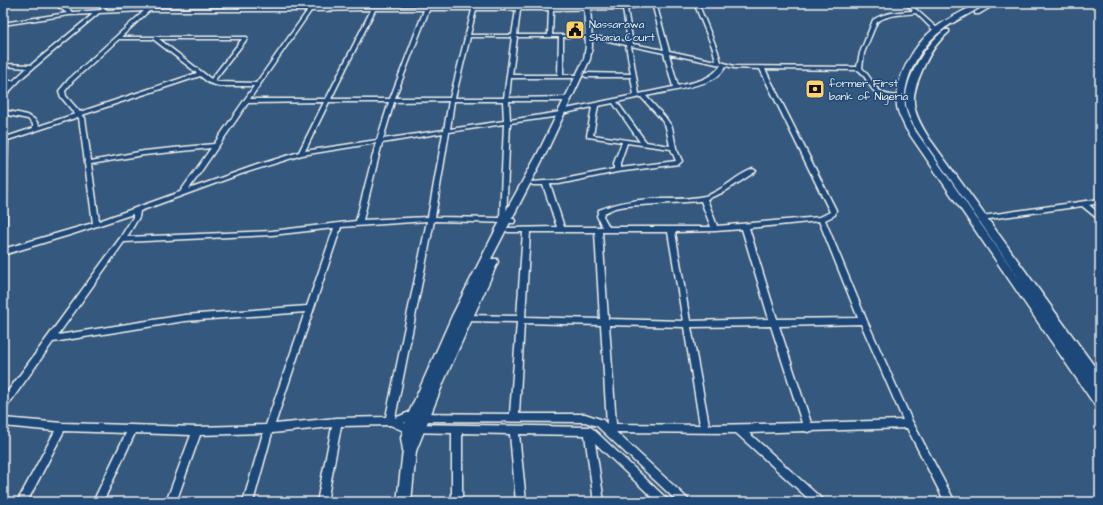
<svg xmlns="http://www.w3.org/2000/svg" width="1103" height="505" viewBox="0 0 1103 505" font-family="'Architects Daughter',sans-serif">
  <rect width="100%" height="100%" fill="#35587e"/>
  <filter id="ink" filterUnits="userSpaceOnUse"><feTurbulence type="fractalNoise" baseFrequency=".025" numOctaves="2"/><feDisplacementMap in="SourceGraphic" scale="8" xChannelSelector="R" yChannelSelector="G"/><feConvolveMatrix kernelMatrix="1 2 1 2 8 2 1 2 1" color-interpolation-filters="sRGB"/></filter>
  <g filter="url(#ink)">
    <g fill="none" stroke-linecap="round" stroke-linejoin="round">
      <g stroke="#f4f1e8" stroke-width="3">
        <g id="street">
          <path d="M53,3H58L73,12L102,10L97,3H101L107,10L128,9L308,8L312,3H316L313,8L473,7L474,3H478L477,7H625L644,3H656L669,51L716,61L713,49L694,3H698L717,49L721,62L734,66L857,67L860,53L873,20C885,12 899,12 913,11L905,3H909L938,29V31H934L916,13C902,15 888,14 877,22L864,53L862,68C866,72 869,76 872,81C881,97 890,95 906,96L908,97V99C894,101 878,99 870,86C866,80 864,74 858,70L765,69L836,210L835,215L825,220L867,321L912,421L955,502H945L907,428L811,431L808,432L805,431L749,433L822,499L824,502H812L736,433L616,432L688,499L690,502H678L597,426L585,422L413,421H407L404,423L406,424L589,427L592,428L667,499L669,502H657L595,443L604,502H594L585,435L519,434L526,502H516L510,434L462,433V502H452V433L406,432L390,425L341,426L327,502H317L332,427L272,433L253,502H243L263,433L200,435L176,502H166L191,435L135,433L103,502H93L126,433L64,431L27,502H17L55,431L3,426V418L62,423L197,427L266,425L305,312L185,321L53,342L6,408L3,409V398L120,238L133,217V214L73,234L3,255V249L93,223L85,164L84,163L85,162L79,118L78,117L8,140L6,225L3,227V138L33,128V124L28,119L3,114V110C14,113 35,113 39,126L75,114L61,97L59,91L69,79L144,11L99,13L24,76L5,96L3,97V92L10,85H3V81H13L27,68L3,66V64L31,65L93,14L69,15L3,25V23L67,13ZM652,3L664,50L633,44L627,9ZM623,9L628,42L593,36L591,37L626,45L631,74L586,73L583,75L586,77H631L634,95L566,109L563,111L566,113L592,107L587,136L588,137L622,142L614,163V169L559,180L531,182L530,183L533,185H543L557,227L508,228L505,230L508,232H523L517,316L465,315L462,316L461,318L462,320L465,321L517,322L510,414L407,413L395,418L434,221L514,223L515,221L514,219H506L510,123L560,116L563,114L560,112L510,120L509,101H568L571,99L568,97L509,98L511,78H581V76L579,75H563V37H588L590,36L588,35H552L553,10ZM371,10L326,99H250L311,11ZM375,10H424L390,99H331ZM429,10H472L450,98H395ZM476,10H516L512,35H470ZM520,10H549L548,35H517ZM149,11H307L256,83L219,82L214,81L247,39V37H121ZM470,37H512L504,98H455ZM517,37H559L558,75H512ZM119,39H153L197,73L80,112L66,96L65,91L73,81ZM159,39H242L211,79ZM631,46L664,53L673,87L639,94ZM669,54L721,65C711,80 694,82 678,86ZM726,66L734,68L760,69L830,212L820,217L717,226L707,199L724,192L755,172L756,171L753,169C736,175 723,191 705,196C688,200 669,199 652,199C633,200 616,203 599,210L597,216L602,227H564L550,184H559L617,172L679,164L682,161L676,148L672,127L665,117L646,96C664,92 700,87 715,78C720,75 723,71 726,66ZM200,76L209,83L219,86H254L214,144L144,151L91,161L85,118L82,115ZM641,97L661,119L666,127L670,146L646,142L617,102ZM449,101L444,130L383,139L394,102ZM454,101H503L504,121L450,129ZM324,102L299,152L257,165L189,189L248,103ZM329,102H389L377,140L305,151ZM613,103L640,142L593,135L598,106ZM504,124L500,218L435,217L449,132ZM443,133L428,217L363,220L382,143ZM376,143L356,221L272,231L127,237L139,217L140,211L241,174L302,155ZM627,143L671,149L676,161L620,168V163ZM211,148L180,192L99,221L91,164L144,155ZM701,201L711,227H609L603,216L604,213L615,208L626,206ZM427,221L386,417L337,418L275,424L341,227ZM819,221L858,318L777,319L749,228ZM334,228L307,306L185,315L58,335L124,242L272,235ZM742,229L769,319L690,321L675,232L715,231ZM530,232H595L600,319L525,317ZM602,232H668L683,321L608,319ZM524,323L601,325L607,424L603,420L585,414H519ZM861,324L903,420L811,423L779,326ZM609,325L684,327L700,425L616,424ZM771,326L802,423L709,425L691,327Z"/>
          <polygon points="1100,199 1100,203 1089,205 1100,214 1100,219 1098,219 1082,206 982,220 979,218 982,216"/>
        </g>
      </g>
      <g stroke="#f4f1e8" stroke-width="3">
        <g id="secondary">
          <polygon points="584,3 590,3 592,46 590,59 546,153 491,259 497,259 498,262 444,381 416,451 411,502 397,502 403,450 401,438 407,417 452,316 496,229 538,153 584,59 586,46"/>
          <path d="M978,3H985C973,14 954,20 941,31C920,46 902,80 905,106C906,114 911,122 914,129L1022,283L922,138C915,128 908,117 906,105C903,81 926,43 945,30H949V32C938,41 931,51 925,64C910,96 909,107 929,138L1100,374V389L1097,388L1100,393V409L1096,407L906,129C903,122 898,114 897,106C894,79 914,44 935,28C948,18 964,11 978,3Z"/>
          <polygon points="990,3 997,3 979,14 975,14 975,12"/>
        </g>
      </g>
      <use href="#street" fill="#1f4a7a" fill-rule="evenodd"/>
      <use href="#secondary" fill="#1f4a7a" fill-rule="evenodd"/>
    </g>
  </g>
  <defs>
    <g id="civic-square" transform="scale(1)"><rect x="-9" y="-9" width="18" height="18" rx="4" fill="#ffd166" stroke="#1f4a7a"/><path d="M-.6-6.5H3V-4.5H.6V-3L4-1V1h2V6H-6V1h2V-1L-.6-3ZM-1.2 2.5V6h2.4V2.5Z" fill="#111"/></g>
    <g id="bank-square" transform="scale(1)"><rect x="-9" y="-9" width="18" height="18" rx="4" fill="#ffd166" stroke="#1f4a7a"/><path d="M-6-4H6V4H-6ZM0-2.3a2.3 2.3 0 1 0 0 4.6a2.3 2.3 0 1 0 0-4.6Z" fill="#111"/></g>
  </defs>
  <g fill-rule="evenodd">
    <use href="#civic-square" x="575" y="30"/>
    <use href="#bank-square" x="815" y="89"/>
  </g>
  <g text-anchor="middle" stroke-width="3" stroke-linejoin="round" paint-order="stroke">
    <g font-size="11" fill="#f4f1e8" stroke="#1f4a7a" text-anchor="start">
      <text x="589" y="28">Nassarawa<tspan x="589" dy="13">Sharia Court</tspan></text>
      <text x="829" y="87">former First<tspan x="829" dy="13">bank of Nigeria</tspan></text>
    </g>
  </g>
  <rect width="1103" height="505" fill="none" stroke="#1f4a7a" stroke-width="16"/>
  <rect x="8" y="8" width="1087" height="489" fill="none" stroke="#f4f1e8" stroke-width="1.5" filter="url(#ink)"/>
</svg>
